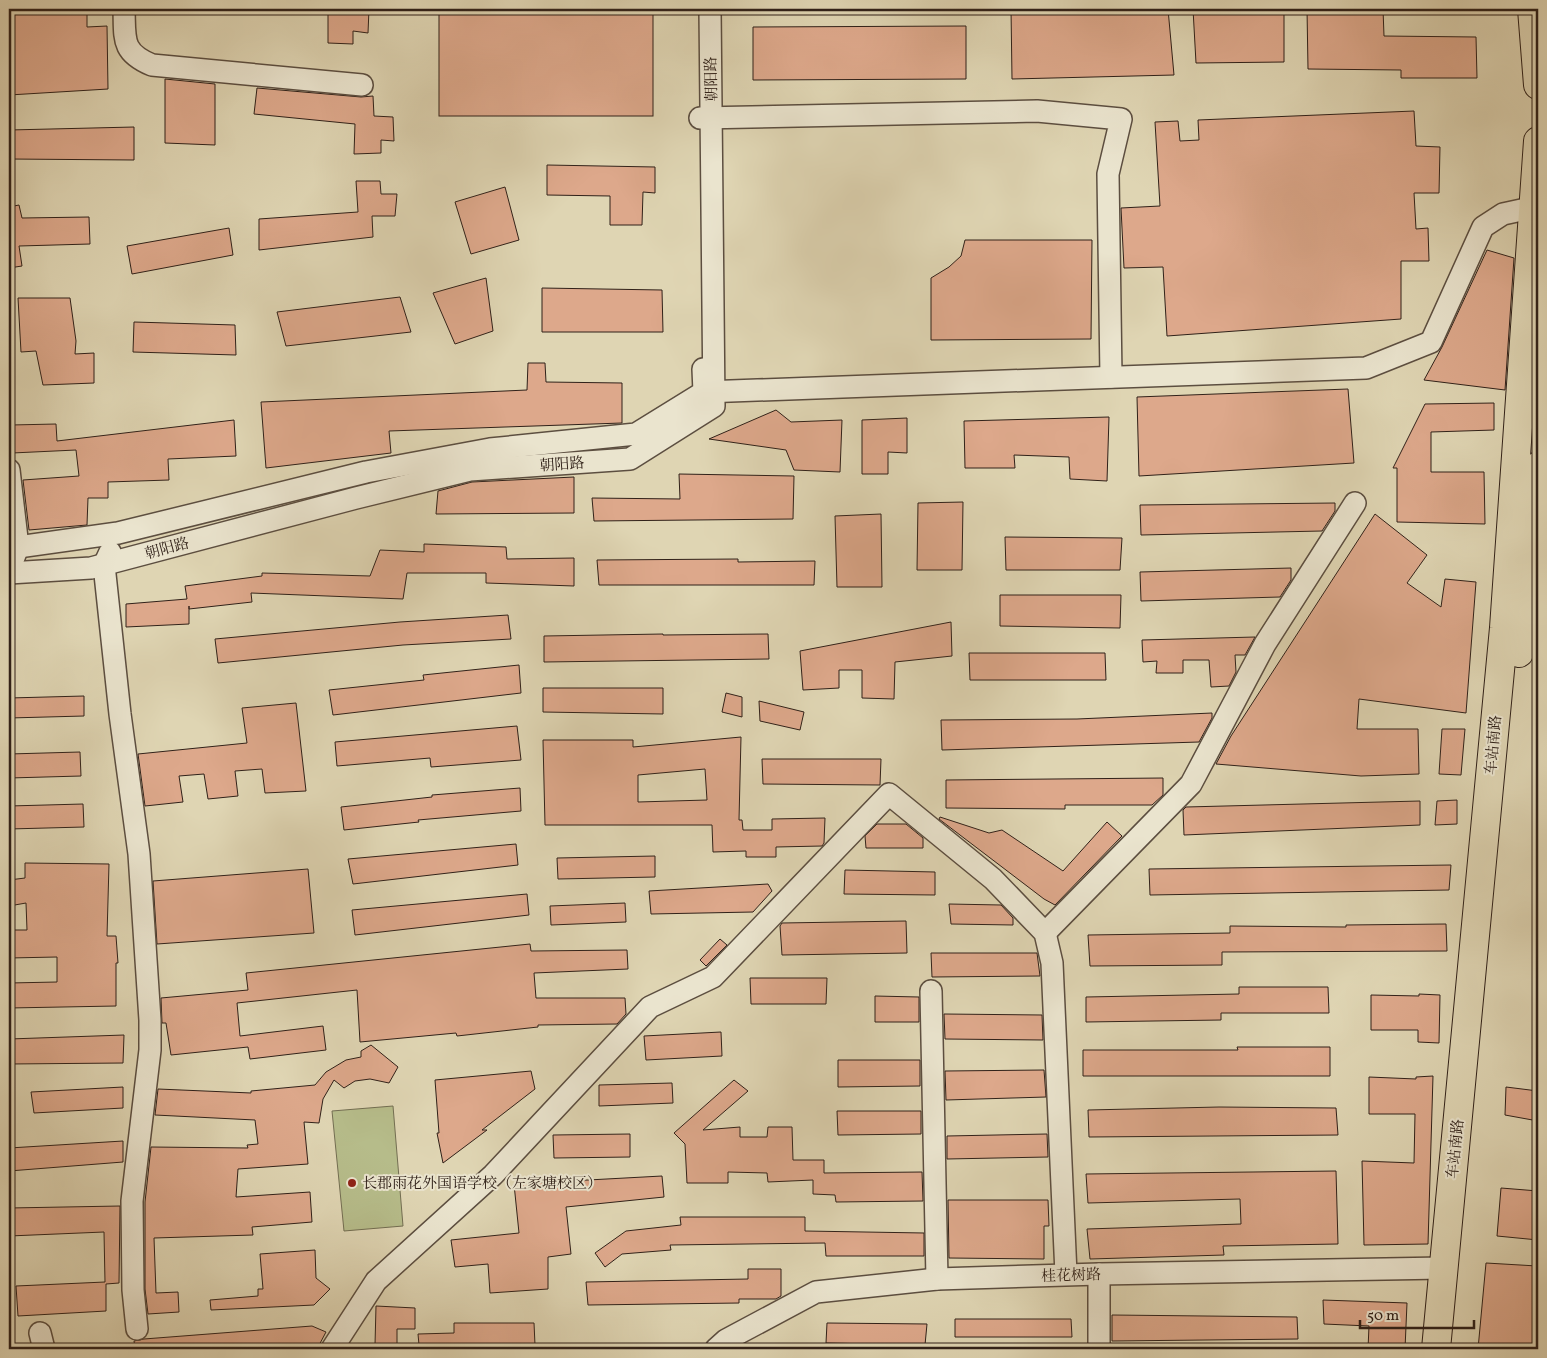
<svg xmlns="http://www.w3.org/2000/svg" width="1547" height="1358" viewBox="0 0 1547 1358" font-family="Vollkorn,'Noto Serif SC',serif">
  <rect width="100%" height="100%" fill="#dfd5b3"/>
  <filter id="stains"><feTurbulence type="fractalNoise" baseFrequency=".004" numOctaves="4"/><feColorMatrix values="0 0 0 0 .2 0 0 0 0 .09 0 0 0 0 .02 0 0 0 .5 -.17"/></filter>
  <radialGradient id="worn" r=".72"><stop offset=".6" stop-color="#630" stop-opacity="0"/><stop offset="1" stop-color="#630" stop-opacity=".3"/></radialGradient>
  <polygon fill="#b6bc8a" stroke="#736e52" points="393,1106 403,1226 344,1231 332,1111"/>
  <g fill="#dda88b" stroke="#302119" fill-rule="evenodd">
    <polygon points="9,9 87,9 87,27 107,26 108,89 9,95"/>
    <polygon points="328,9 369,9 368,33 353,31 353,44 328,43"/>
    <rect x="439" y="9" width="214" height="107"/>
    <polygon points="1011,9 1069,9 1069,12 1168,9 1174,75 1012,79"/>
    <polygon points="1193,9 1284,9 1284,62 1196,63"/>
    <polygon points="1307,9 1383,9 1384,36 1476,37 1477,78 1401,78 1401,70 1308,69"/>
    <polygon points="966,26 966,79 753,80 753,27"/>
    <polygon points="165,79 215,84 215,145 165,143"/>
    <polygon points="257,88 361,97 373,96 374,116 393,117 394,141 381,140 381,153 354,154 355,124 254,114"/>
    <polygon points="1414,111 1416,146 1440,147 1439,193 1414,193 1416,229 1428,228 1429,261 1401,261 1401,319 1167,336 1163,267 1124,268 1121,208 1160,206 1155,122 1178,121 1180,141 1199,140 1198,120"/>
    <polygon points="134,127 134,160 9,159 9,130"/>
    <polygon points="547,165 655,167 655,193 643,192 642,225 610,225 610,196 547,195"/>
    <polygon points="356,181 380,181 381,194 397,194 395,216 372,216 373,237 259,250 259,219 358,212"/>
    <polygon points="505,187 519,240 471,254 455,202"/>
    <polygon points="19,205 22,218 89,217 90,244 19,246 22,266 9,268 9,207"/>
    <polygon points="229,228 233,255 132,274 127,246"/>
    <polygon points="965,240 1092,240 1091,339 931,340 931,278 949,267 961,256"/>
    <polygon points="1487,250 1514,258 1505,390 1424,380 1442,347"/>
    <polygon points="486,278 493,331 455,344 433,293"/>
    <polygon points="542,288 662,290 663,332 542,332"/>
    <polygon points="400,297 411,332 286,346 277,312"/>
    <polygon points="18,298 70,298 76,341 75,354 94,353 94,383 43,385 36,351 21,352"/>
    <polygon points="134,322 235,325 236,355 133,352"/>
    <polygon points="528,363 545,363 546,382 622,383 622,423 389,431 391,453 266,468 261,402 527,390"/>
    <polygon points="1348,389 1354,463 1139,476 1137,397"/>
    <polygon points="1494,403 1494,430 1431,432 1431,472 1484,472 1485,524 1397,522 1397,468 1393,468 1425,404"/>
    <polygon points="776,410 791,422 842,420 840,472 794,470 786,450 709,439"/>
    <polygon points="1109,417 1107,481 1070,479 1069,457 1014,455 1015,468 965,468 964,421"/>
    <polygon points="907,418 907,453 888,452 888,474 862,474 862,420"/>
    <polygon points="234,420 236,456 168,459 169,480 108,482 108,498 88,498 87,525 29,530 23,480 79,476 76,450 12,453 11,425 56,424 57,441"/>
    <polygon points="679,474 794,476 793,519 594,521 592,498 680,499"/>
    <polygon points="574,477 574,513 436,514 438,491 472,482"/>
    <polygon points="963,502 962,570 917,570 918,503"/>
    <polygon points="1335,503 1335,511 1322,531 1141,535 1140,505"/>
    <polygon points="881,514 882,587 837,587 835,516"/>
    <polygon points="1375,514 1427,555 1407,583 1441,607 1445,579 1476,582 1466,713 1359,699 1357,729 1418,729 1419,774 1361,776 1216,764 1231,736"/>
    <polygon points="1005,537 1122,538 1120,570 1006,570"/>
    <polygon points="424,544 506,547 507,559 574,558 574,586 486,583 486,573 407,573 403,599 251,593 252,602 189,609 189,606 189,624 126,627 126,604 187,599 185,586 262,576 262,573 370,576 380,550 424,552"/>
    <polygon points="738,559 738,562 815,561 814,585 599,585 597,560"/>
    <polygon points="1291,568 1291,580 1280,597 1141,601 1140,572"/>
    <polygon points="1000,595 1121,595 1120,628 1000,626"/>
    <polygon points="508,615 511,639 403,645 218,663 215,639 400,622"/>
    <polygon points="951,622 952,656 895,662 894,699 862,698 862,670 839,670 839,688 803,690 800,651"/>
    <polygon points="663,634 663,635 768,634 769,659 544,662 544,636"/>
    <polygon points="1255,637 1245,655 1235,655 1236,672 1229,686 1211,687 1209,660 1183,660 1183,673 1156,673 1157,661 1143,662 1142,640"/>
    <polygon points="969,653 1105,653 1106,680 970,680"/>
    <polygon points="519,665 521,693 333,715 329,690 424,680 423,675"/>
    <polygon points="543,688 663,688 663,714 543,712"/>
    <polygon points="726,693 742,697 742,717 722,712"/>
    <polygon points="84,696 84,716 9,718 9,698"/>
    <polygon points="759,701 804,712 800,730 760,721"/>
    <polygon points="296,703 306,791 265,793 262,769 235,771 238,796 208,799 204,774 179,776 183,802 145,806 138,754 247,743 242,708"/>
    <polygon points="1212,713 1212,718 1199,742 942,750 941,720 1077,719"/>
    <polygon points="517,726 521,760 431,767 430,758 337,766 335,742"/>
    <polygon points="1442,729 1465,729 1461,775 1439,774"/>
    <path d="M741,737L739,820H742L743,830H772V819L825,818L824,843L822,846L776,847V857H746V851L713,852L712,825H545L543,740H633V747ZM705,769L707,800L638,802V775Z"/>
    <polygon points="80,752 81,776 9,778 9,754"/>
    <polygon points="762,759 881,759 880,785 763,784"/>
    <polygon points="1163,778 1163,795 1152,805 1065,805 1065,809 946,808 946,780"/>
    <polygon points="520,788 521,811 418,820 419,822 344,830 341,807 432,797 432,795"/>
    <polygon points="1457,800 1457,824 1435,825 1437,801"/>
    <polygon points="1420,801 1420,825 1184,835 1183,810 1186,807"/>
    <polygon points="83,804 84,827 9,829 9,806"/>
    <polygon points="940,817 989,833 1002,830 1063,871 1107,822 1122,836 1055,905 1044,899 939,819"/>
    <polygon points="877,824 906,824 923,838 923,848 866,848 865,836"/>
    <polygon points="516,844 518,865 353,884 348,859"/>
    <polygon points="655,856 655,877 558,879 557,858"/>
    <polygon points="25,863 109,864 107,936 116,936 118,963 116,963 116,1006 9,1008 9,983 57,982 57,957 9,958 9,930 27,930 26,903 9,906 9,880 25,878"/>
    <polygon points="1451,865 1449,890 1150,895 1149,869"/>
    <polygon points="308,869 314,933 157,944 153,881"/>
    <polygon points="845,870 935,872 935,895 844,894"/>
    <polygon points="768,884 772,891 753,912 651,914 649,891"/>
    <polygon points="527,894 529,915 355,935 352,910"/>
    <polygon points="625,903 626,922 551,925 550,906"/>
    <polygon points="949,904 1001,905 1013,918 1013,925 951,924"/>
    <polygon points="906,921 907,953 782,955 780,926 782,923"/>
    <polygon points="1446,924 1447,951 1222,952 1222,965 1090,966 1088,935 1230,933 1230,926 1346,927 1346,925"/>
    <polygon points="720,939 727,945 706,966 700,960"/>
    <polygon points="530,944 531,951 627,950 628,969 534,973 536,998 625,998 626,1014 617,1024 538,1025 538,1027 457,1036 456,1033 360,1042 357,990 237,1003 240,1036 323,1026 326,1050 250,1059 248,1047 171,1055 166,1023 162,1023 161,998 248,990 246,973"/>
    <polygon points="931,953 1037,953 1040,976 932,977"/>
    <polygon points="750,978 827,978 826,1004 751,1004"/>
    <polygon points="1239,987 1328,987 1329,1013 1221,1013 1221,1020 1086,1022 1086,997 1239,994"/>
    <polygon points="1419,994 1440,995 1439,1043 1418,1042 1418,1030 1371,1030 1371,995 1419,996"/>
    <polygon points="875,996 919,997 919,1022 875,1022"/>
    <polygon points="944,1014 1042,1015 1043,1040 945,1039"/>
    <polygon points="721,1032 722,1056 646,1060 644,1036"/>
    <polygon points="124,1035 123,1063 9,1064 9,1039"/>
    <polygon points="371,1045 398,1067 389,1083 370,1079 355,1081 344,1088 334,1080 323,1099 319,1123 304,1122 308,1164 238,1169 236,1197 310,1192 312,1222 252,1227 253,1235 154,1238 156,1293 178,1292 179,1312 148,1314 145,1289 145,1202 151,1147 248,1148 247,1145 258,1144 255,1120 155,1115 158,1089 251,1093 251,1091 315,1085 326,1072 346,1060 361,1057 361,1051"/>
    <polygon points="1237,1047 1330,1047 1330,1076 1083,1076 1083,1050 1238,1050"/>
    <polygon points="838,1060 920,1060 920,1086 838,1087"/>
    <polygon points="1044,1070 1046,1097 946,1100 945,1071"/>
    <polygon points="531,1071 535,1089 482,1130 487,1130 443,1163 437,1133 439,1133 435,1080"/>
    <polygon points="1433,1076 1428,1244 1364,1245 1362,1161 1414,1163 1415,1114 1369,1114 1369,1077 1416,1079 1416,1077"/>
    <polygon points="734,1080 748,1091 703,1130 740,1127 740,1137 767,1137 768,1127 792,1127 793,1160 824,1160 824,1173 922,1172 923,1201 836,1202 835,1195 813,1194 813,1180 768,1182 767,1173 728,1172 728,1183 687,1183 685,1144 674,1133"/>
    <polygon points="672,1083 673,1103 599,1106 599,1085"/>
    <polygon points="123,1087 123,1108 34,1113 31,1092"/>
    <polygon points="1506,1087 1538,1091 1538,1121 1505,1115"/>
    <polygon points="1219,1107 1336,1108 1338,1135 1089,1137 1088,1110"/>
    <polygon points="837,1111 921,1111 921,1134 838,1135"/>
    <polygon points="630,1134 630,1157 554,1158 553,1135"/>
    <polygon points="1047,1134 1048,1157 947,1159 947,1136"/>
    <polygon points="123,1141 123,1162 9,1171 9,1148"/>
    <polygon points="1336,1171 1338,1244 1223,1246 1224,1255 1090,1259 1087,1229 1241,1224 1240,1199 1088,1203 1086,1174"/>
    <polygon points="662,1176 664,1197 566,1207 571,1254 548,1257 548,1289 490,1293 488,1264 455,1267 451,1240 519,1233 514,1184"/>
    <polygon points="1501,1188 1538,1191 1538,1240 1497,1236"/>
    <polygon points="948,1200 1048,1200 1049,1226 1044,1226 1044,1259 949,1258"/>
    <polygon points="120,1206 119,1283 106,1284 106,1311 18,1316 16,1286 105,1282 104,1232 9,1236 9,1208"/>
    <polygon points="680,1217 805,1217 805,1231 924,1233 924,1256 826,1256 825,1243 670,1245 671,1250 622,1254 605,1267 595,1253 626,1231 681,1225"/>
    <polygon points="315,1250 316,1278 330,1289 314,1305 211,1310 210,1300 258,1296 258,1289 263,1289 260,1254"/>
    <polygon points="1486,1263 1537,1266 1533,1313 1538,1313 1538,1349 1478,1349"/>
    <polygon points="748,1269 781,1269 781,1296 776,1299 739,1299 739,1303 588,1305 586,1282 748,1279"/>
    <polygon points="1323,1300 1407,1303 1405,1349 1368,1349 1369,1326 1324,1324"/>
    <polygon points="376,1306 415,1308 415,1329 397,1329 397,1345 375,1345"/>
    <polygon points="1112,1315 1297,1317 1298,1339 1112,1341"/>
    <polygon points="955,1319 1071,1319 1072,1337 955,1337"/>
    <polygon points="454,1323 534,1323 535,1345 453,1345 453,1349 426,1349 425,1345 419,1345 418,1334 454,1333"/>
    <polygon points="827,1323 927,1324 925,1345 826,1343"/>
    <polygon points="312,1326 326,1332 317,1349 135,1349 134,1341 144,1339"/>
  </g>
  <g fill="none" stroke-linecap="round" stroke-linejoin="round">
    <g stroke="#5c4e40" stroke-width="24">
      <g id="minor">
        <path d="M124,9C125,39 121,52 152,65L362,85"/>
        <polyline points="700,118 1037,111 1121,119 1108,174 1111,377"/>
        <polyline points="704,392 1366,368 1431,342 1483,227 1503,214 1535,207"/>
        <polyline points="9,470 18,547 13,560"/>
        <polyline points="18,547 118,533 366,472 490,449 636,434 704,392 703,369"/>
        <polyline points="110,552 104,565 120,714 139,854 150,1020 150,1050 132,1201 133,1290 137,1329"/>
        <polyline points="9,573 91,568 356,498 470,470 630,459 714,406 710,9"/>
        <polyline points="1045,933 1191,784 1265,644 1355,503"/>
        <polyline points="931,991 937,1279"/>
        <polyline points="1099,1274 1099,1349"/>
        <polyline points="40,1333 44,1349"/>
        <polyline points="332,1349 376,1281 493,1175 650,1007 713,977 889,794 993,879 1045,933 1052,963 1066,1274"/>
        <polyline points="716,1349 726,1340 816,1292 937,1279 1099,1274 1443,1268"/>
      </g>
    </g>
    <g stroke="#302119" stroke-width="30">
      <g id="major">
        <polyline points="1532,9 1538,85"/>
        <polyline points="1519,653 1538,466"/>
        <polyline points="1436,1349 1504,628 1538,141"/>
      </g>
    </g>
    <use href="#minor" stroke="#eae4ce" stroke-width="21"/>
    <use href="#major" stroke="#dfd5b3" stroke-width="28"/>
  </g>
  <circle fill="#8f2418" stroke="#eae4ce" stroke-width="2" cx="352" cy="1183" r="5"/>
  <g text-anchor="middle" stroke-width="4" stroke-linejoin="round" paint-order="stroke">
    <g font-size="15" fill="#302119" stroke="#eae4ce">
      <text transform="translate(711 79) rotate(-91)" y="5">朝阳路</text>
      <text transform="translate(562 464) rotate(-4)" y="5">朝阳路</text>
      <text transform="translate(167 548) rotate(-15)" y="5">朝阳路</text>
      <text transform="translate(1493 745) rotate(-85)" y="5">车站南路</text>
      <text transform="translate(1455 1149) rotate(-84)" y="5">车站南路</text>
      <text transform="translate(1071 1275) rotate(-2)" y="5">桂花树路</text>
    </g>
    <g font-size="15" fill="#302119" stroke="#eae4ce" text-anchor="start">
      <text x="362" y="1188">长郡雨花外国语学校（左家塘校区）</text>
    </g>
  </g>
  <rect width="1547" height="1358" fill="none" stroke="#dfd5b3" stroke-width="30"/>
  <rect x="10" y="10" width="1527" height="1338" fill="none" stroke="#302119" stroke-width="2.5"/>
  <rect x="15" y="15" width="1517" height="1328" fill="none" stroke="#302119"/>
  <path d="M1360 1320v8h114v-8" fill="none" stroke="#302119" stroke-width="2.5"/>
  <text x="1367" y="1320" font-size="15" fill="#302119" stroke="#eae4ce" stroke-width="4" paint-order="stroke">50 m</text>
  <rect width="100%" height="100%" filter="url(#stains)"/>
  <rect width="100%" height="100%" fill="url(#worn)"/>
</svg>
